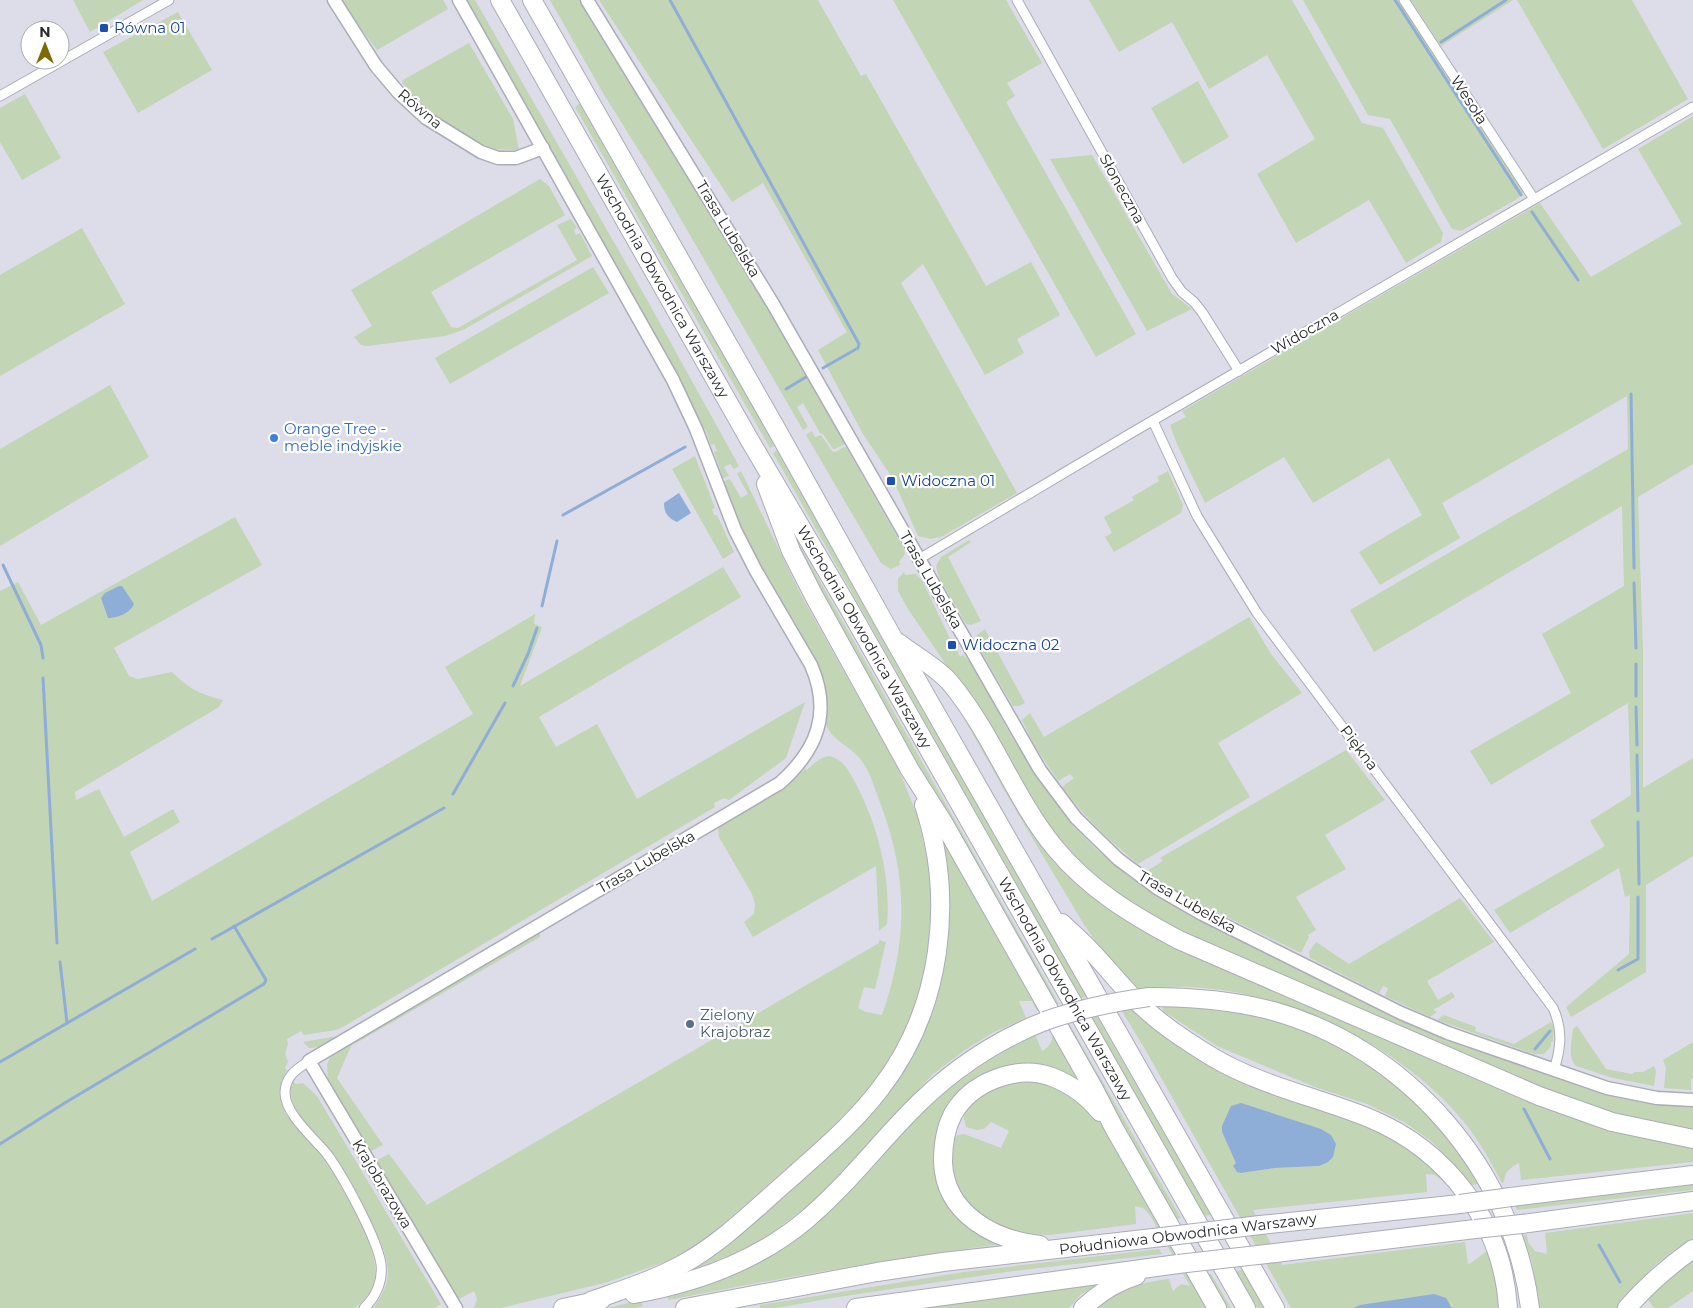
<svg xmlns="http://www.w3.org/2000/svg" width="1693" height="1308" viewBox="0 0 1693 1308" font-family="Montserrat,sans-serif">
  <rect width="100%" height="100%" fill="#dcdde9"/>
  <g fill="#c2d5b5" fill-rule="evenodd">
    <polygon points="73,0 143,0 90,32"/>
    <polygon points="340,0 443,0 448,9 377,50"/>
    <polygon points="466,0 475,0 646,298 739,466 734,469 730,464 724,467 729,476 723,478 714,452 717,451 714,444 711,445 705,429 702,430 657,340"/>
    <polygon points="550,0 582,0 797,354 847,443 835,449 833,449 823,434 820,433 803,403 797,407 808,427 803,430 665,192 603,93"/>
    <polygon points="599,0 818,0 861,76 866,74 986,286 1031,262 1060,315 1017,339 1024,353 985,375 923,264 901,283 1017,493 941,537 931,539 918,536 893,479 863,434 818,350 847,332 763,183 732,202"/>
    <polygon points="893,0 1006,0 1042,63 1007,83 1015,96 1006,102 1136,334 1096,357"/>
    <polygon points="1089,0 1292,0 1362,123 1383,128 1443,233 1441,242 1406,263 1369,200 1296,243 1257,174 1315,139 1267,55 1209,89 1172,22 1119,52"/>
    <polygon points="1303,0 1401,0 1523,191 1523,193 1517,199 1461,231 1452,229 1390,119 1368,115"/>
    <polygon points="1411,0 1513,0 1441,46"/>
    <polygon points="1517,0 1632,0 1688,99 1603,149"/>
    <polygon points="178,12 212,70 138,113 103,52"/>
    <polygon points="469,43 513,119 519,150 492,149 457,131 427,111 402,83 403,80"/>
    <polygon points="1198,81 1229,137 1183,164 1151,108"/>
    <polygon points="25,94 61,158 22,180 0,142 0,108"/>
    <polygon points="581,103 775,446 770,448 575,107"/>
    <polygon points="1693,116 1693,464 1638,497 1643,651 1643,788 1693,758 1693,856 1646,885 1646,972 1571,1017 1566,1007 1629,954 1630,895 1625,897 1619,868 1510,933 1494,910 1605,846 1590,821 1631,795 1628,703 1491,785 1470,751 1571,693 1542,634 1624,586 1622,506 1374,652 1350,610 1628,449 1627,396 1442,503 1460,538 1380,585 1359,552 1422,515 1389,458 1313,503 1284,457 1205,503 1177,444 1170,425 1186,417 1182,411 1540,203 1591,277 1682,224 1638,149"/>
    <polygon points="1092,155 1172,294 1192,309 1147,331 1050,159"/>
    <polygon points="540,179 549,186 565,215 431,292 451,327 458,328 577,260 557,225 571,219 577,228 574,230 576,235 580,233 592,256 463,330 445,336 368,346 361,345 354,337 372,326 351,290"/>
    <polygon points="82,228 125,304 0,376 0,275"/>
    <polygon points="593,267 609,293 450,384 435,358"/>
    <polygon points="110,385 149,457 0,546 0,449"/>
    <polygon points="812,431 815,437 821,435 832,451 835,452 844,447 846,447 903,547 905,554 899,562 900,565 891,569 881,563 806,435"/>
    <polygon points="778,450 1088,996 1081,998 773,453"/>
    <polygon points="695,456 715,508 712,509 714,515 717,515 734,552 723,559 672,469"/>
    <path d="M741,471L801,595L899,770L917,815L929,866L932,919L927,960L921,985L915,1005L899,1043L887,1064L862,1097L817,1142L706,1239L676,1258L608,1282L501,1308H474L477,1299L474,1291L459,1299L377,1163L379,1159L389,1154L427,1205L879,943V940L886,942L875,989L864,987L858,1008L866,1012L882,1015C909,938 908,874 878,797C874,787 871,775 865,766C856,749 835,742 828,729C823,720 827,709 826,699C825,688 823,677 818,666C799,625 772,588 750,548C739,527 731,504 722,482L730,479L741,498L748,494L737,474Z"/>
    <polygon points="1168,471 1183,505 1181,513 1114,552 1105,537 1112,533 1104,517 1134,500 1132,497 1159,481 1157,477"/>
    <path d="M235,517L262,565L114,648L129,676L138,679L172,672C189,689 200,694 223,700L219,707L75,792L76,800L99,789L124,837L173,809L180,822L130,852L152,901L473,714L445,667L535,614L534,624L542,627L520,686L723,567L741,597L539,717L556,747L597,724L637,799L805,702L786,758L729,800L724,798L714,803L715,807L341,1028L336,1030L304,1035L301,1031L287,1039L288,1044L285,1054L288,1062L285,1068L287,1070C277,1085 278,1099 286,1115C300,1130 314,1145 327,1162C344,1185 381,1252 375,1281C373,1292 363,1301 355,1308H0V591L18,582L41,625Z"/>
    <path d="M793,536L795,537L1059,1004L1053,1005C965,850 872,697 793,536Z"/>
    <polygon points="969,540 971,542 948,557 981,621 971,625 966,624 939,578 936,566 941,557"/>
    <polygon points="904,572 905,575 916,574 922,580 952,643 950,644 952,649 956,648 960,657 963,655 976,668 1007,729 1046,790 1073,826 1096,849 1123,872 1153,894 1235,938 1398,1017 1522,1065 1693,1105 1693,1133 1588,1108 1244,962 1123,903 1060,845 962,688 908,609 898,591 898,579"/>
    <path d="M1249,617L1271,654L1302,693L1218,743L1250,797L1138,864C1110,841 1084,817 1062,787L1074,778L1070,774L1058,781L1033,743L1022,720L1030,713L1044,737Z"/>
    <polygon points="985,629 1025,703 1019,706 1013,706 975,641 977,635"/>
    <path d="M949,692L1081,882L1419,1050L1693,1143V1162L1521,1180L1519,1163C1511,1167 1504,1172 1504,1182L1502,1183C1491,1162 1479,1140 1464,1122C1402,1046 1289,992 1192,987C1173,986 1154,988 1135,989L1109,961L1083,923L1018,814Z"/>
    <polygon points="1346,750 1385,800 1325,835 1346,869 1296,897 1316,930 1308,935 1309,937 1301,953 1177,893 1147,871 1163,861 1160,858"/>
    <path d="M829,756C844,759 850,773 857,786C878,827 891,877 887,924L879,931L876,866L753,937L744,922L754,914L755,904L752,894L719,837L718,828L786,787L805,769L807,770C814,763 819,758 829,756Z"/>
    <path d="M941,833L1043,1009L1037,1011L1032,1001H1019L1026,1018L992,1033L965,1050L933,1074L815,1200L760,1242L737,1252L697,1268L694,1264L728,1241L920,1038C948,972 957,903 941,833Z"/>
    <polygon points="1460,898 1494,942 1427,981 1438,1000 1452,992 1455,997 1433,1010 1437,1012 1430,1017 1385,996 1388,988 1383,986 1379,993 1310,958 1309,952 1316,942 1349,964"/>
    <polygon points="540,930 540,937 351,1046 337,1078 383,1145 371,1151 328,1079 327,1065 332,1052"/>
    <path d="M1162,1003C1188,1005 1215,1005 1241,1011C1321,1027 1402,1080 1453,1143C1463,1156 1471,1170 1480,1184L1469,1185L1454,1165L1431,1141L1404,1122L1367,1104L1315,1087L1217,1046L1163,1011Z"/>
    <path d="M1133,1007L1154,1028L1376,1129L1401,1144L1446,1179L1447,1184L1435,1175L1426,1174L1427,1192L1253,1210L1282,1265L1465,1242L1468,1264L1471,1263L1487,1251L1496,1275L1499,1308H1452V1305H1360L1353,1308H1291L1145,1049L1120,1008ZM1222,1126L1319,1166L1275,1168L1241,1173L1222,1132Z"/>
    <polygon points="1095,1013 1211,1215 1204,1216 1089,1015"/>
    <polygon points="1444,1015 1476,1027 1475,1031 1514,1044 1551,1022 1554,1027 1553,1042 1551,1042 1551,1046 1544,1054 1534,1054 1437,1020"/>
    <polygon points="1067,1020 1181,1218 1174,1219 1061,1022"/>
    <path d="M1577,1026L1606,1069L1632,1074L1635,1072H1643L1654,1066L1656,1071L1654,1086L1613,1078L1576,1066C1567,1057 1572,1041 1573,1029Z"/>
    <path d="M1052,1031L1091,1092L1049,1070L967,1089L939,1178L1009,1243C894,1258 781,1278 668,1300V1295L759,1261L964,1071L1034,1032L1042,1051C1051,1046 1053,1041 1052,1031Z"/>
    <polygon points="338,1036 320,1047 309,1048 303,1042"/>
    <polygon points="1693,1042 1693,1079 1691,1079 1691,1090 1664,1088 1666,1068 1663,1060"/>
    <path d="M1019,1080C1032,1080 1054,1083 1065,1090C1080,1100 1095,1117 1107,1131L1206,1308H1091C1108,1289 1144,1282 1169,1279L1173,1291L1181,1284L1190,1286L1150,1215L1143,1208L1135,1206L1136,1224L1050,1235L1019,1234L981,1219L958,1194L952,1175L951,1140L958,1135L964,1134L1001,1148L1009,1131L991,1122L984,1129L977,1130L966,1127L963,1114C982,1093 991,1087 1019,1080Z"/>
    <path d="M293,1081L296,1084L303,1083L317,1096L441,1304L434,1308H373C382,1297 388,1285 388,1270C386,1245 370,1222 359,1200C351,1186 344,1170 335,1157C322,1138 280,1106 293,1081Z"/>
    <polygon points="1693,1184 1693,1190 1517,1210 1515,1205"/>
    <path d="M1693,1213V1238C1658,1258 1642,1277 1617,1308H1540L1532,1262L1523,1235H1527L1528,1242L1535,1251L1547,1254L1545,1233Z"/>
    <polygon points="1159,1249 1162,1254 1006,1272 832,1298 776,1308 760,1308 760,1305 964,1272"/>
    <polygon points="1693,1254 1693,1291 1668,1308 1654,1308 1644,1294"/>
    <polygon points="1243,1270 1264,1308 1257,1308 1235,1271"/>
    <polygon points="1206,1274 1211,1274 1231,1308 1225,1308"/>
    <polygon points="1100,1284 1081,1294 1069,1308 922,1308"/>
    <polygon points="641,1300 643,1306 635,1308 607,1308"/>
  </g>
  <g fill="#8eaed8">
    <path d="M679,493L691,513L677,522C668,518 664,513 664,503Z"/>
    <path d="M119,586H122L134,604C130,613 118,618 108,618L101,598L105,593Z"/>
    <polygon points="1241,1103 1321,1129 1331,1135 1336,1144 1333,1157 1328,1162 1319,1166 1275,1168 1241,1173 1237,1172 1233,1166 1236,1163 1222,1132 1222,1126 1231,1106"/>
    <polygon points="1434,1294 1446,1298 1452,1308 1353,1308 1360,1305"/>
  </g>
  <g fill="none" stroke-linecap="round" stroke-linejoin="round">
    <g stroke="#8eaed8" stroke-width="3">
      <polyline points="670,0 859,344 858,348 823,368"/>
      <polyline points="1395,0 1521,195"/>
      <polyline points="1441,42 1506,0"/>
      <polyline points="1532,212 1578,280"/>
      <polyline points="786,389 806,377"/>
      <polyline points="1631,394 1634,568"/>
      <polyline points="563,515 685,447"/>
      <polyline points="3,565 41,645 43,658"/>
      <polyline points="1634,583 1636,648"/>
      <polyline points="542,606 557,541"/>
      <polyline points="1636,664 1636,696"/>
      <polyline points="43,678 57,943"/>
      <polyline points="513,686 528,654 537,628"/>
      <polyline points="1636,707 1637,745"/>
      <polyline points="1637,755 1638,811"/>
      <polyline points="453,794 505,703"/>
      <polyline points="1638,822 1639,884"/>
      <polyline points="212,939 444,808"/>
      <polyline points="60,962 67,1023"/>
      <polyline points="1618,970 1638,959 1638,897"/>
      <polyline points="1535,1049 1550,1031"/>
      <polyline points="0,1062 195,949"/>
      <polyline points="1524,1109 1550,1159"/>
      <polyline points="0,1144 63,1104 264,984 266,980 234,926"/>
      <polyline points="1599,1245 1620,1282"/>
    </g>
    <g stroke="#aaacb7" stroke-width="11">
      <g id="street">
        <polyline points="1017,0 1172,278 1182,292 1194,302 1202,312 1239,371"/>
        <polyline points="1404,0 1534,199"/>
        <polyline points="0,96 169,0"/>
        <path d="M1153,421L1197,516L1257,613L1553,1008C1563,1030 1561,1048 1554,1070"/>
        <polyline points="919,559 1133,432 1693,107"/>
        <path d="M309,1061C297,1069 285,1076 285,1093C285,1114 314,1138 327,1154C343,1176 377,1238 381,1264C383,1281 376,1297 364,1308"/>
      </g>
    </g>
    <g stroke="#aaacb7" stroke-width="15">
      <g id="secondary">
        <polyline points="334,0 376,66 398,92 426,118 481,152 498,158 516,158 543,148"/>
        <polyline points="587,0 773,304 1040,770 1076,818 1118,859 1157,888 1202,914 1401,1013 1448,1033 1607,1088 1657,1098 1693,1100"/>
        <path d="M456,1308L309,1061L780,783C817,750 832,713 811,665L756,571L735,530L696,429L673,380L459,0"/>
      </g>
    </g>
    <g stroke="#aaacb7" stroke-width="20">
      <g id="highway">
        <path id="s1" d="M500,0L749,439L848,607L1246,1308"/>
        <polyline points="532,0 777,430 893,638 1275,1308"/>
        <polyline points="766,484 791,551 815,598 910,770 943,822 1095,1091 1114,1128 1217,1308"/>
        <path d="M899,643C914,655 941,670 952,685C993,735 1014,798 1055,848C1090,890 1132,915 1179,940L1539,1096L1612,1122L1693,1139"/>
        <path d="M1062,923C1071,932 1081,940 1089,949C1108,968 1123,989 1143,1007C1164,1027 1189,1043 1214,1058C1262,1086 1317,1097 1369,1118C1447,1150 1503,1223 1508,1308"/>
        <path d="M1149,997C1191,997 1232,1000 1273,1011C1407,1048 1513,1170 1530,1308"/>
        <polyline points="1511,1197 1693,1175"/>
        <polyline points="1522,1224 1693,1201"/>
        <polyline points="1260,1225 1460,1204"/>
        <path d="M1040,1245C994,1240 945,1214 943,1162C943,1145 945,1129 953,1114C971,1082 1017,1064 1052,1077C1070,1084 1088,1097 1100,1112"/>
        <polyline points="1275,1253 1475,1229"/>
        <path d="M634,1294C696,1283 757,1261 806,1220C844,1188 874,1149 908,1114C947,1073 992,1042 1045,1021"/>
        <path d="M591,1301C622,1290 654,1280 683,1264C723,1242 757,1207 792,1177C823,1149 855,1122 880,1089C942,1009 955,900 924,805"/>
        <polyline points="563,1308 601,1300"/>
        <polyline points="685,1308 877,1272 943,1262 1162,1237"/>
        <polyline points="856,1308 1178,1264"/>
        <path d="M1083,1308C1098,1294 1116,1282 1136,1276"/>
        <path d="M1627,1308C1648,1284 1666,1268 1693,1249"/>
      </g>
    </g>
    <use href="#street" stroke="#fff" stroke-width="9"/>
    <use href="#secondary" stroke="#fff" stroke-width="12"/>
    <use href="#highway" stroke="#fff" stroke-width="18"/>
    <g stroke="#aaacb7" stroke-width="20" stroke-linecap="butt">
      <g id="highway-bridge">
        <path d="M1045,1021C1079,1009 1113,1002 1149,997"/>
        <polyline points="1460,1204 1511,1197"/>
        <polyline points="1475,1229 1522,1224"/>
        <polyline points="1162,1237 1260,1225"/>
        <polyline points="1178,1264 1275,1253"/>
      </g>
    </g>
    <use href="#highway-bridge" stroke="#fff" stroke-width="18"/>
  </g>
  <g fill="#1a4fb4" stroke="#fff" stroke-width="2">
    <rect x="99" y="23" width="10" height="10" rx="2.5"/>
    <rect x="886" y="476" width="10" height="10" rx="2.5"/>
    <rect x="947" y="640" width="10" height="10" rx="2.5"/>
  </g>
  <circle fill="#3f7fe0" stroke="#fff" stroke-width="2" cx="274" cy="438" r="5"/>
  <circle fill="#5c6f8a" stroke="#fff" stroke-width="2" cx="690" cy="1024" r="5"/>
  <g text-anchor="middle" stroke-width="4.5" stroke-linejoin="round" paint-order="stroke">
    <g font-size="15" fill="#164399" stroke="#fff" text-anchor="start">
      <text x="114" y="33">Równa 01</text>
      <text x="901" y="486">Widoczna 01</text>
      <text x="962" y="650">Widoczna 02</text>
    </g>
    <g font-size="15" fill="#2b2c30" stroke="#fff">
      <text transform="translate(1469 100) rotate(57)" y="5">Wesoła</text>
      <text transform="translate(420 109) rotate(40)" y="5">Równa</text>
      <text transform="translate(1122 189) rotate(61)" y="5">Słoneczna</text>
      <text transform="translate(728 229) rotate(59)" y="5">Trasa Lubelska</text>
      <text dy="5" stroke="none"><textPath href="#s1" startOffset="329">Wschodnia Obwodnica Warszawy</textPath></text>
      <text transform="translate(1305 332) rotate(-30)" y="5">Widoczna</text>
      <text transform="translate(931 580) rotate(60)" y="5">Trasa Lubelska</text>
      <text dy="5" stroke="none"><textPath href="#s1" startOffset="734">Wschodnia Obwodnica Warszawy</textPath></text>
      <text transform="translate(1359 748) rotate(53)" y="5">Piękna</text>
      <text transform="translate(646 862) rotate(-30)" y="5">Trasa Lubelska</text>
      <text transform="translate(1187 902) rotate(30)" y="5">Trasa Lubelska</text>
      <text dy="5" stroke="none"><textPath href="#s1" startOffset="1139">Wschodnia Obwodnica Warszawy</textPath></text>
      <text transform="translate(382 1184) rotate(59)" y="5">Krajobrazowa</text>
      <text transform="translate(1188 1234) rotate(-7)" y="5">Południowa Obwodnica Warszawy</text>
    </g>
    <g font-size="15" fill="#366cbe" stroke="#fff" text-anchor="start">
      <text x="284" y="434">Orange Tree -<tspan x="284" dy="17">meble indyjskie</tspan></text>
    </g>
    <g font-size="15" fill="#4e5e75" stroke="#fff" text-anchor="start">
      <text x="700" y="1020">Zielony<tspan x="700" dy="17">Krajobraz</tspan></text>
    </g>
  </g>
  <g transform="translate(45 45)"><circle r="24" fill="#ffffff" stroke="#aaabac"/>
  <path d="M0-4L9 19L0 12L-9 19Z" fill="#7f6a02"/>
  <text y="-8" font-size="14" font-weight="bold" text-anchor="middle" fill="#2b2c30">N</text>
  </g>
</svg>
